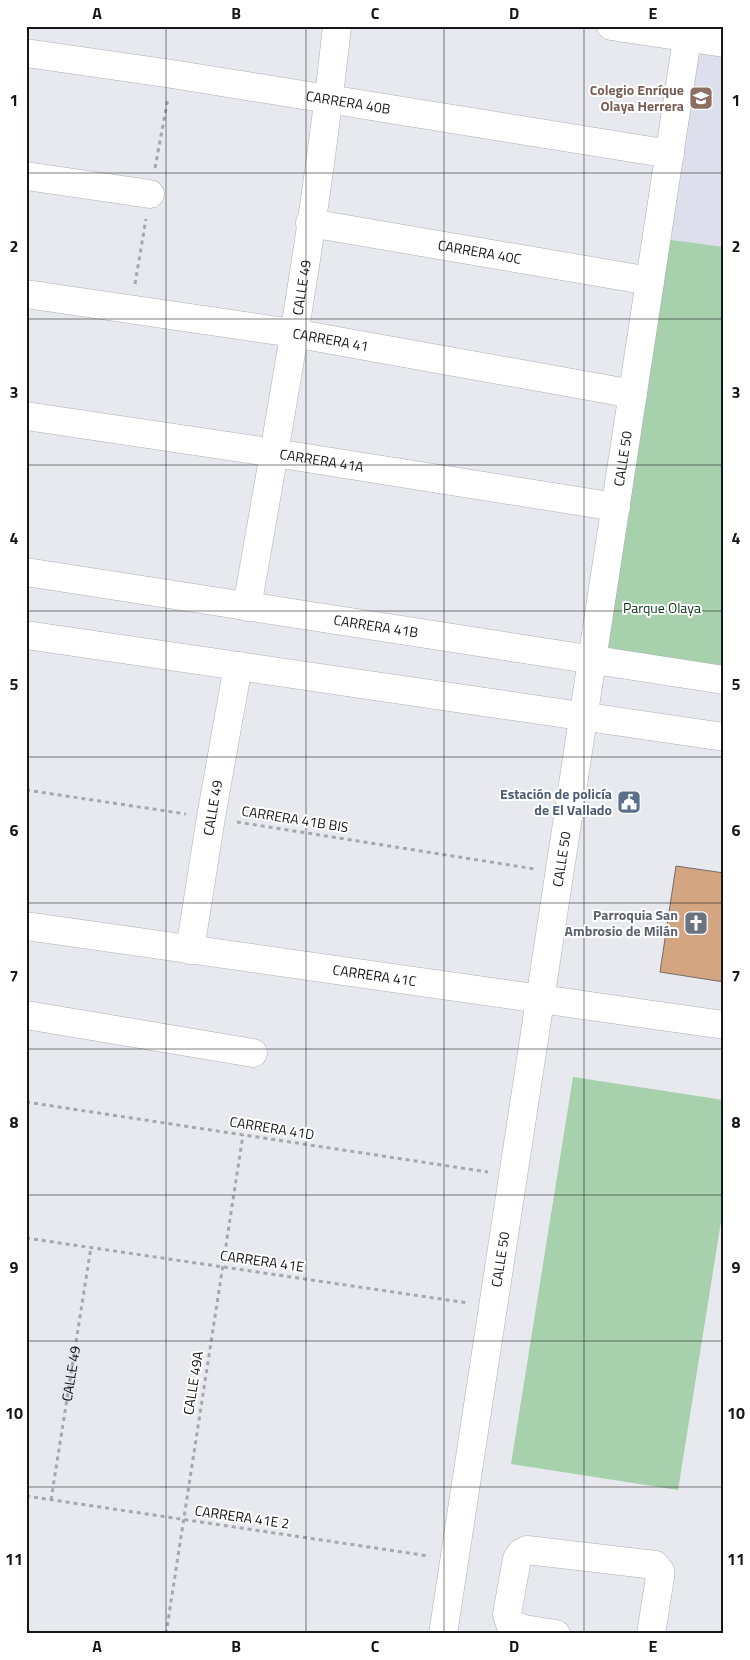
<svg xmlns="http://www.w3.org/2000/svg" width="750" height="1660" viewBox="0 0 750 1660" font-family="'Titillium Web',sans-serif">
  <rect width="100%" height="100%" fill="#e8e9ef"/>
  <polygon fill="#dddfec" points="687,38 724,43 724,247 657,238"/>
  <g fill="#a7d0ac">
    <polygon points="657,238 724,247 724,680 592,661"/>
    <polygon points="573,1077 724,1100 724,1203 678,1490 511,1464"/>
  </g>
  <polygon fill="#d3a581" stroke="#726d69" points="676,866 724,873 724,982 660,972"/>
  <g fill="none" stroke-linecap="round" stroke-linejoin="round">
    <g stroke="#aeaeb4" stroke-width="29">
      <g id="minor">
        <polyline points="611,26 724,43"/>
        <path id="s2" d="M26,53L172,74L670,154"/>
        <polyline points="26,176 150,194"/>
        <path id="s3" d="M310,223L650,281"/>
        <path id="s4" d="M26,294L293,333L633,394"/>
        <path id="s5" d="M26,416L275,453L616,507"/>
        <path id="s6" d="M26,572L724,680"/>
        <path id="s7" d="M247,607C281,414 316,221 337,26"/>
        <polyline points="26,635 724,737"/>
        <path id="s8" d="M26,926L724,1025"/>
        <path id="s9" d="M190,950L211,817L238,666"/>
        <polyline points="26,1015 253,1053"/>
        <path id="s10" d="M443,1634L689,26"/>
        <polyline points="556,1634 524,1629 510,1624 507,1614 517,1559 521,1553 527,1550 655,1565 660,1571 660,1577 651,1634"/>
      </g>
    </g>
    <g stroke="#a7a8ac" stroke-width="3" stroke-dasharray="4 4" stroke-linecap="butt">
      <polyline points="155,168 168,98"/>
      <polyline points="135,284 146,219"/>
      <polyline points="26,790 186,814"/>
      <polyline points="237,822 535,869"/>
      <polyline points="26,1102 488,1172"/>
      <polyline points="26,1238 468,1303"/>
      <polyline points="26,1496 429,1556"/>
      <path id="s1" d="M51,1500L91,1247"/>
      <polyline points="26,1631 46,1634"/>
      <polyline points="166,1634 243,1135"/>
    </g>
    <use href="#minor" stroke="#fff" stroke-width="28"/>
  </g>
  <path fill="none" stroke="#161618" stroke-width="1" stroke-opacity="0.55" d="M166,26V1634M306,26V1634M444,26V1634M584,26V1634M26,173H724M26,319H724M26,465H724M26,611H724M26,757H724M26,903H724M26,1049H724M26,1195H724M26,1341H724M26,1487H724"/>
  <defs>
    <g id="school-square" transform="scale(1.25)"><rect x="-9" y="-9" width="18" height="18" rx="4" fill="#8d6e63" stroke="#fff"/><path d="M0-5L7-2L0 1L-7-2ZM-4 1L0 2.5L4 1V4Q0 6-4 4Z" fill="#fff"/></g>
    <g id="civic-square" transform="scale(1.25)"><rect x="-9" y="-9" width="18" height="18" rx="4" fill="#5c6f8a" stroke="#fff"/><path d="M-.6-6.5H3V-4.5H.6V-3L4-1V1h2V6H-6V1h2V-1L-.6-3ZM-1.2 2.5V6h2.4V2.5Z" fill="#fff"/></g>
    <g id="church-square" transform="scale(1.25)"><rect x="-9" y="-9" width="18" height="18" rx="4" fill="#6b7280" stroke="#fff"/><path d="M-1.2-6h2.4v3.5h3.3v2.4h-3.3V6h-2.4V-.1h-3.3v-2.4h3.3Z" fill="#fff"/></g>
  </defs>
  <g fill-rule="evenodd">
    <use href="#school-square" x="701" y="98"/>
    <use href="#civic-square" x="629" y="802"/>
    <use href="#church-square" x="696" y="923"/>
  </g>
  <g text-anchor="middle" stroke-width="4" stroke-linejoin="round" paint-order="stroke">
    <g font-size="14" font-weight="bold" fill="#785e54" stroke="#fff" text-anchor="end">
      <text x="684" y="95">Colegio Enríque<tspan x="684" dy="16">Olaya Herrera</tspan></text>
    </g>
    <g font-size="14" fill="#161618" stroke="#fff">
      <text dy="5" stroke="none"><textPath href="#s2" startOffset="326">CARRERA 40B</textPath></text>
      <text dy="5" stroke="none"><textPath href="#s3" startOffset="172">CARRERA 40C</textPath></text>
      <text dy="5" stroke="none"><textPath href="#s7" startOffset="324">CALLE 49</textPath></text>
      <text dy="5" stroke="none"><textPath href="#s4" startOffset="308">CARRERA 41</textPath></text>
      <text dy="5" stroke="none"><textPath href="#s10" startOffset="1189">CALLE 50</textPath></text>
      <text dy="5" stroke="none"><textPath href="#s5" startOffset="299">CARRERA 41A</textPath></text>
      <text dy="5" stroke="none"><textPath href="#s6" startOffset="354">CARRERA 41B</textPath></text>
      <text dy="5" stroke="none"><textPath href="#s9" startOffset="144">CALLE 49</textPath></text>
      <text transform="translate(295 819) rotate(9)" y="5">CARRERA 41B BIS</text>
      <text dy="5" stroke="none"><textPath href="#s10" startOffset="784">CALLE 50</textPath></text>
      <text dy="5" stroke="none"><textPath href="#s8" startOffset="352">CARRERA 41C</textPath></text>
      <text transform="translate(272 1128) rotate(9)" y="5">CARRERA 41D</text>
      <text dy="5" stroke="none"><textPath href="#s10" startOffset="379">CALLE 50</textPath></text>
      <text transform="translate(262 1261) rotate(8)" y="5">CARRERA 41E</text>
      <text dy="5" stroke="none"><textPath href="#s1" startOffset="128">CALLE 49</textPath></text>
      <text transform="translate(193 1383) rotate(-81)" y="5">CALLE 49A</text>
      <text transform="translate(242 1517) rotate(8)" y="5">CARRERA 41E 2</text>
    </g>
    <g font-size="14" fill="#033813" stroke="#fff">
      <text x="662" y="613">Parque Olaya</text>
    </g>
    <g font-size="14" font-weight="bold" fill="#4e5e75" stroke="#fff" text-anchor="end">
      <text x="612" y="799">Estación de policía<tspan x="612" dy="16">de El Vallado</tspan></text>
    </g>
    <g font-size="14" font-weight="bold" fill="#5b616d" stroke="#fff" text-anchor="end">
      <text x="678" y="920">Parroquia San<tspan x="678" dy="16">Ambrosio de Milán</tspan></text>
    </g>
  </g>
  <rect width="750" height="1660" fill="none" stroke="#ffffff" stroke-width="55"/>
  <rect x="28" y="28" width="694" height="1604" fill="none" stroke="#161618" stroke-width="2"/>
  <g font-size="16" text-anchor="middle" font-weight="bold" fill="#161618">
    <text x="97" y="19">A</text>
    <text x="236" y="19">B</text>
    <text x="375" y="19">C</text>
    <text x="514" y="19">D</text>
    <text x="653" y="19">E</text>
    <text x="14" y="106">1</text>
    <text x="736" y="106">1</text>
    <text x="14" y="252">2</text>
    <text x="736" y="252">2</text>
    <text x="14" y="398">3</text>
    <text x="736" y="398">3</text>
    <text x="14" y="544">4</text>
    <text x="736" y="544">4</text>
    <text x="14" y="690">5</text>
    <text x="736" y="690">5</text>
    <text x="14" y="836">6</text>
    <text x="736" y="836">6</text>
    <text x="14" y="982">7</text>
    <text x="736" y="982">7</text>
    <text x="14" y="1128">8</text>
    <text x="736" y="1128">8</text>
    <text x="14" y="1273">9</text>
    <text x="736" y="1273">9</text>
    <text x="14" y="1419">10</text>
    <text x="736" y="1419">10</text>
    <text x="14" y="1565">11</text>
    <text x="736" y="1565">11</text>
    <text x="97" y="1652">A</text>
    <text x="236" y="1652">B</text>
    <text x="375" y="1652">C</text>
    <text x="514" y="1652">D</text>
    <text x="653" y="1652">E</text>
  </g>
</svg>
